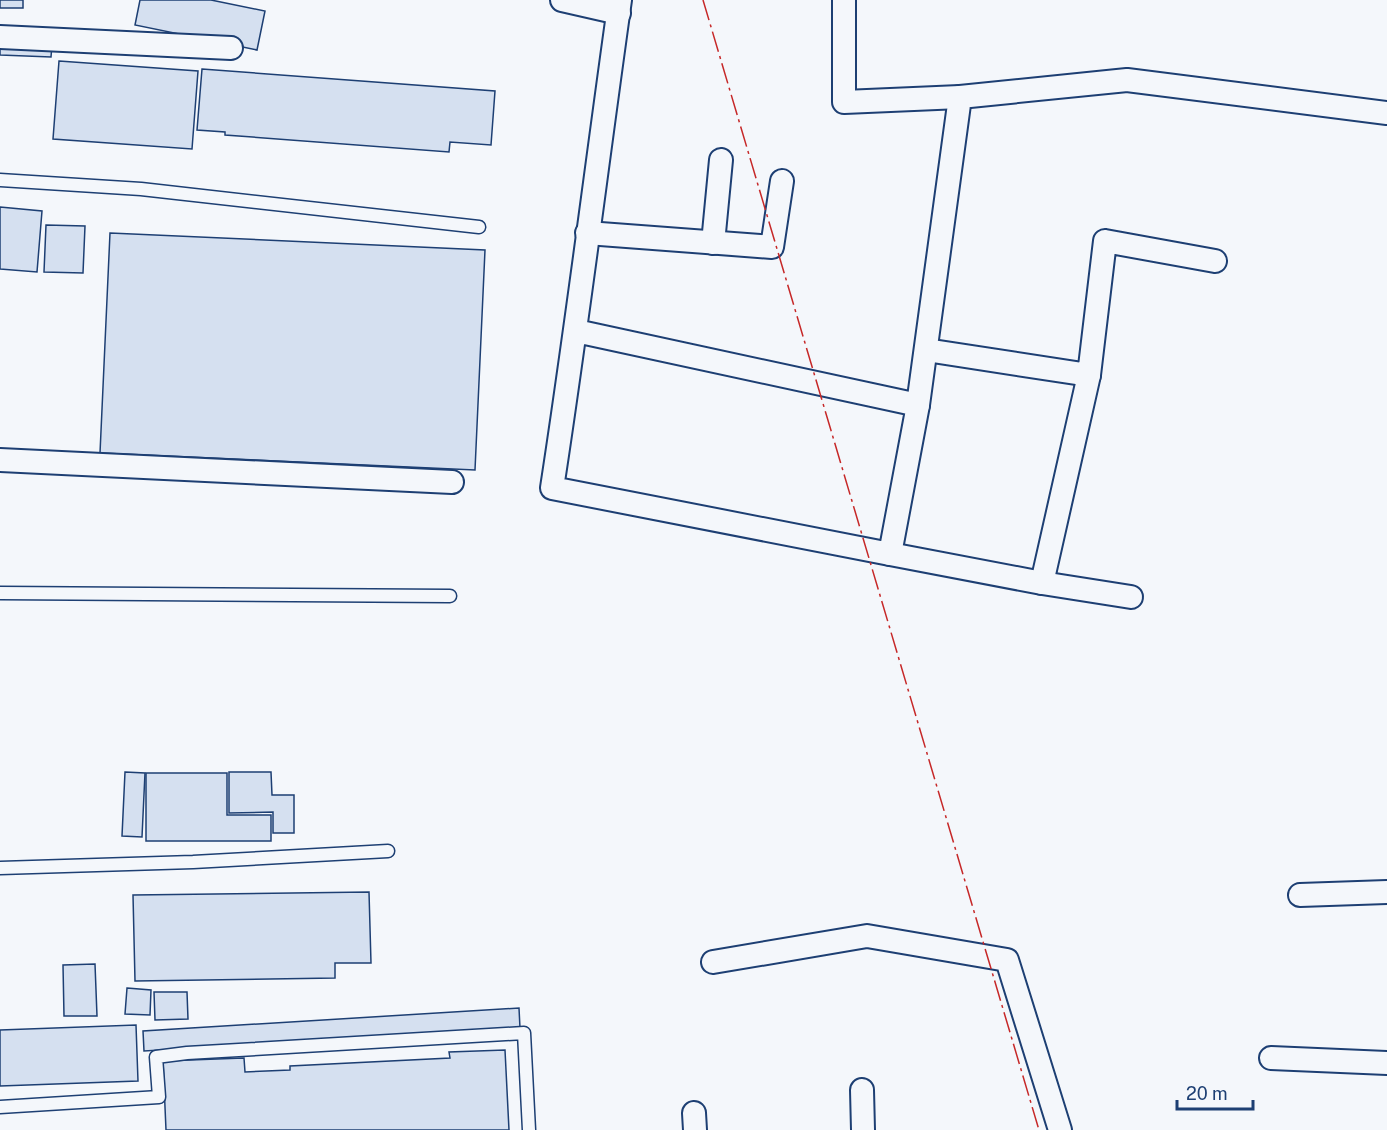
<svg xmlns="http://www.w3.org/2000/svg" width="1387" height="1130" viewBox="0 0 1387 1130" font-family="'Public Sans',sans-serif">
  <rect width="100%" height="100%" fill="#f4f7fb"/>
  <g fill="#d5e0f0" stroke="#1d3f73" stroke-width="1.5">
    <rect x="0" y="0" width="23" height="8"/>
    <polygon points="140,0 211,0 265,11 257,50 135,25"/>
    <polygon points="0,43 52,45 51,57 0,55"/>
    <polygon points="59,61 198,71 192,149 53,139"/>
    <polygon points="202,69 495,91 491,145 450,142 449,152 225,135 225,132 197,130"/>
    <polygon points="0,207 42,211 37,272 0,269"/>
    <polygon points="46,225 85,226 83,273 44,272"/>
    <polygon points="110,233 485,250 475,470 100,453"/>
    <polygon points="125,772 145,773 142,837 122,836"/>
    <polygon points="229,772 271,772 272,795 294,795 294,833 273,833 273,812 229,813"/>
    <polygon points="146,773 227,773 227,815 271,815 271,841 146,841"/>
    <polygon points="369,892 371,963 335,963 335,978 135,981 133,895"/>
    <polygon points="95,964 97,1016 64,1016 63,965"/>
    <polygon points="127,988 151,990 150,1015 125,1014"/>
    <polygon points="154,992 187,992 188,1019 155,1020"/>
    <polygon points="519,1008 520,1028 144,1051 143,1031"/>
    <polygon points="136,1025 138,1081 0,1086 0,1030"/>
    <polygon points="505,1050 509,1130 166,1130 163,1061 244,1058 245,1072 290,1070 290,1066 450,1058 449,1052"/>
  </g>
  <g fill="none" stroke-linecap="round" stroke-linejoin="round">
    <g stroke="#1d3f73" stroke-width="15">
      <g id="service">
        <polyline points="0,180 141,189 479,227"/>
        <polyline points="0,593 450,596"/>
        <polyline points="0,868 193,862 388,851"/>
        <polyline points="0,1107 159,1097 156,1057 187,1053 524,1033 529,1130"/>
      </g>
    </g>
    <g stroke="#1d3f73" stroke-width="26">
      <g id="minor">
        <polyline points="562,0 619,13"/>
        <polyline points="844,0 844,102 960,97"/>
        <polyline points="0,37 231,48"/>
        <polyline points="587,233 772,247 782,181"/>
        <polyline points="713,243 721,160"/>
        <path d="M576,331L918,405L890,554L552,488C577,326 597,163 620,0"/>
        <polyline points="926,350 1089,375 1105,241 1215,261"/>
        <polyline points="918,405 960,97 1127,80 1387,113"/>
        <polyline points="0,460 452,482"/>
        <polyline points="890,554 1042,583 1089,375"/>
        <polyline points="1042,583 1131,597"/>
        <polyline points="1300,895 1387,892"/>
        <polyline points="713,962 867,936 1007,960 1060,1130"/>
        <polyline points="1271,1058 1387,1063"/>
        <polyline points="862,1090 863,1130"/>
        <polyline points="694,1113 695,1130"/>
      </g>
    </g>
    <use href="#service" stroke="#f4f7fb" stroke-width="12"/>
    <use href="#minor" stroke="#f4f7fb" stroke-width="22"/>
    <polyline stroke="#c62828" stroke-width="1.5" stroke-dasharray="21 4.5 3 4.5" stroke-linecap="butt" points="703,0 1039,1130"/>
  </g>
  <path d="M1177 1100v9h76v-9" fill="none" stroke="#1d3f73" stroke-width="3"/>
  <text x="1186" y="1100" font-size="18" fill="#1d3f73" stroke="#f4f7fb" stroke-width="4.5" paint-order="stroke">20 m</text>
</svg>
